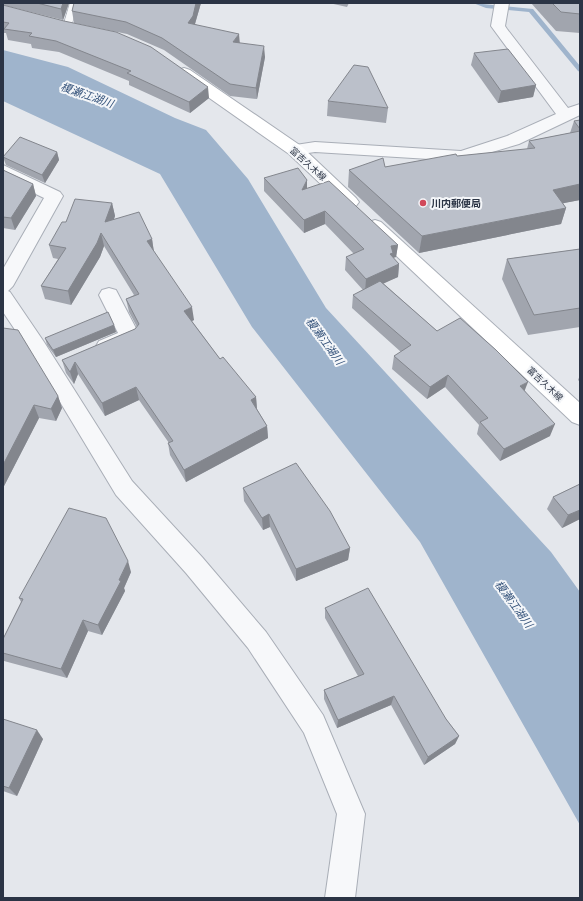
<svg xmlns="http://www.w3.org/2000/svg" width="583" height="901" viewBox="0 0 583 901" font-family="Helvetica,'Noto Sans JP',sans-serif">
  <rect width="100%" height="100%" fill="#e4e7ec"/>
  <polygon fill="#9fb4cc" points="3,50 68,67 175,118 206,130 248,179 326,308 551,552 580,592 580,825 420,542 252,327 160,174 3,101"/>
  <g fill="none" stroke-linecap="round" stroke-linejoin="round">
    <polygon fill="#9fb4cc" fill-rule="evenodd" points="473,3 533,9 580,66 580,72 578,71 529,12 486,8"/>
    <g stroke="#a9aeb7" stroke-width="1">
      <polygon id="lane" points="70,3 78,3 71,27 67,30 63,27"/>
    </g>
    <g stroke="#a9aeb7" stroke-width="2">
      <g id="street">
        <polygon points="495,3 509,3 505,26 507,29 568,108 580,104 580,115 519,144 462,161 315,152 295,155 289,154 287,150 289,146 315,142 461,151 507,136 556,114 491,26"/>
        <polygon points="3,165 60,192 63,196 13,286 8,291 10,292 44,342 132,481 202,557 266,632 323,715 365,814 355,898 325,898 337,814 304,733 248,648 186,573 116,495 30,352 3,312 3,269 44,198 3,178"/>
        <polygon points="109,288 116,290 140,336 137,341 113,351 106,354 99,351 96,346 99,341 118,333 99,295 102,290"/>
      </g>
    </g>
    <g stroke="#a9aeb7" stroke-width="2">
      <g id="secondary">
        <polygon points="184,68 190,70 301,146 356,198 359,202 356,206 350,208 344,206 289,154 178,76 176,73 178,70"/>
        <polygon points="375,220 381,222 580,403 580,425 572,422 369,230 366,226 369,222"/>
      </g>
    </g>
    <use href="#lane" fill="#f7f8fa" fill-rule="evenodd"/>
    <use href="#street" fill="#f7f8fa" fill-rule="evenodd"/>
    <use href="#secondary" fill="#fff" fill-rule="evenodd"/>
  </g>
  <g fill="#a1a5ae">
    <polygon points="3,3 69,3 63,20 3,5"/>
    <polygon points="74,3 201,3 195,24 240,43 265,57 257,99 230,96 164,50 127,34 74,23 72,11"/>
    <polygon points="329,3 349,3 347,7"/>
    <polygon points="531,3 580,3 580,33 556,31"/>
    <polygon points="3,5 209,98 190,113 129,85 129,81 59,52 32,48 31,44 8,40 6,33 3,33"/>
    <polygon points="474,53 536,85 533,97 498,103 471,65"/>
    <polygon points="328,101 388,108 386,123 327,116"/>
    <polygon points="580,120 580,200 563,203 566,208 561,224 419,253 348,187 349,170 385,167 457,156 527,149 529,141 570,133 574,121"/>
    <polygon points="57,152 59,160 45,183 6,165 3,157"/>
    <polygon points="3,170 33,184 36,196 15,230 3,228"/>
    <polygon points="264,178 307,180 307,189 398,245 396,257 393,258 399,264 398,277 383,283 437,331 525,391 550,436 500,461 477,434 479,425 445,387 427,399 392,369 394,356 401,352 352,308 353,295 363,290 345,270 346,257 354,254 325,224 304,233 264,191"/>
    <polygon points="112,203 115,216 114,219 152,239 154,252 194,320 192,321 220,359 256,397 257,409 267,426 268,438 186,482 170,455 168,443 169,443 139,400 105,416 78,374 74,384 66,373 62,360 135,329 137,327 129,312 126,299 134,295 104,246 100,257 71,305 45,299 41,286 58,259 53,258 49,245 66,222"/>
    <polygon points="580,249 580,327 528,335 502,279 507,259"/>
    <polygon points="114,325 116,332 56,357 47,345 45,338"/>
    <polygon points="3,328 58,396 62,408 56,421 39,418 3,488"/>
    <polygon points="580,375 580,382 578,380"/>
    <polygon points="580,484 580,519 562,528 547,509 553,497"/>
    <polygon points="243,488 350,548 348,560 296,581 270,527 263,530 244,501"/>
    <polygon points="131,572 124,588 125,591 102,635 88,631 67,678 4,661 3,659 3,639 21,602 19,598"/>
    <polygon points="325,608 446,719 459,736 455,744 424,765 391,705 337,728 324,699 324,690 358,676 325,618"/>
    <polygon points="3,719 43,739 17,796 3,791"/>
  </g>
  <g fill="#83868d">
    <polygon points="63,3 69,3 63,20 61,9"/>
    <polygon points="196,3 201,3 194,27 188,23"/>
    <polygon points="239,34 240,45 233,42"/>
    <polygon points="264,46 265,57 257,99 256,88"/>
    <polygon points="536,85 533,97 498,103 501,91"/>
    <polygon points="208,87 209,98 190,113 189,102"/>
    <polygon points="57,152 59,160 45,183 42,175"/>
    <polygon points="307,180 307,193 302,190"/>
    <polygon points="33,184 36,196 15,230 11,218"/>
    <polygon points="580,184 580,200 549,206 553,190"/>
    <polygon points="112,203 115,216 108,235 105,222"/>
    <polygon points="566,208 561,224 419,253 422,236"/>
    <polygon points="325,211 325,224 304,233 304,220"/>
    <polygon points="101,233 104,246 100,257 71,305 68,291"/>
    <polygon points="152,239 154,253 147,241"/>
    <polygon points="398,245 396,257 392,258 388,267 391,246"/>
    <polygon points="399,264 398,277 365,292 366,279"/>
    <polygon points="192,307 194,320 185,324 184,311"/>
    <polygon points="114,325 116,332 56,357 53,350"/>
    <polygon points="75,362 78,374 74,384 70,372"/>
    <polygon points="448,375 445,387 427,399 430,387"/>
    <polygon points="528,382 523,395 520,386"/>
    <polygon points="136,387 139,400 105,416 102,403"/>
    <polygon points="58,396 62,408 56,421 51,409"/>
    <polygon points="256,397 257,410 251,400"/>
    <polygon points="34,405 39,418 3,488 3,465"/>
    <polygon points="555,424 550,436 500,461 504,449"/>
    <polygon points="267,426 268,438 186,482 184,470"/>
    <polygon points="580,510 580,519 562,528 568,515"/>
    <polygon points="269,514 270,527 263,530 262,518"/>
    <polygon points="350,548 348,560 296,581 296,569"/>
    <polygon points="128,561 131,572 124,588 125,591 102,635 98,625 119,580"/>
    <polygon points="83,620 88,631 67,678 61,669"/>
    <polygon points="394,696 391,705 337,728 338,720"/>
    <polygon points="37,730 43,739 17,796 9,788"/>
    <polygon points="459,736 455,744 424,765 428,757"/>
  </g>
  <g fill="#bbc0ca" stroke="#83868d">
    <polygon points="37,3 63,3 61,9"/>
    <polygon points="74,3 196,3 193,16 188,23 239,34 233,42 264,46 256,88 230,84 162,38 126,22 72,11"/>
    <polygon points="552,3 580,3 580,14 561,12"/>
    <polygon points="3,5 64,21 116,32 151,47 208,87 189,102 127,73 131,71 56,41 29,36 32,33 4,29 9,23 3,22"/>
    <polygon points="508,49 536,85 501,91 474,53"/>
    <polygon points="354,65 368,67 388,108 328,101"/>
    <polygon points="580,120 580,129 574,121"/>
    <polygon points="580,131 580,184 553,190 566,208 422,236 349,170 383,158 385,167 456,154 457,156 535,148 529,141"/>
    <polygon points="20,137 57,152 42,175 3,157"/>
    <polygon points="298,168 307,180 302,190 329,181 398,245 391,246 393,253 390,254 399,264 366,279 346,257 364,249 325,211 304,220 264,178"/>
    <polygon points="3,170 33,184 11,218 3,217"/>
    <polygon points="75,199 112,203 105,222 139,212 152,239 147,241 192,307 184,311 220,359 223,357 256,397 251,400 267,426 184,470 168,443 173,441 136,387 102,403 75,362 70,372 62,360 135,329 139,324 126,299 139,294 101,233 97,243 68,291 41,286 66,248 49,245 62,222 66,222"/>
    <polygon points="580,249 580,308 534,315 507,259"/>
    <polygon points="380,281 437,331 460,318 496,350 528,382 520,386 555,424 504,449 480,422 488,418 448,375 430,387 394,356 411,345 353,295"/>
    <polygon points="108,312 114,325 53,350 45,338"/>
    <polygon points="3,328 18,330 58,396 51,409 34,405 3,465"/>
    <polygon points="296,463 330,511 350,548 296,569 269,514 262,518 243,488"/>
    <polygon points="580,484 580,510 568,515 553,497"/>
    <polygon points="69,508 106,518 128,561 119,580 121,581 98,625 83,620 61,669 3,653 3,639 23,599 19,598"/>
    <polygon points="368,588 446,719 459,736 428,757 394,696 338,720 324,690 364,674 325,608"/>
    <polygon points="3,719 37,730 9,788 3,786"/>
  </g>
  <circle fill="#d1495b" stroke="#f4f6f9" stroke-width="1.5" cx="423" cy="203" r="4"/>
  <g text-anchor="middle" stroke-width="4" stroke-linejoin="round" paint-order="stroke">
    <g font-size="9" fill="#2b3445" stroke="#f4f6f9">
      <text transform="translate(308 164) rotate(42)" y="3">富吉久木線</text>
      <text transform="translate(545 384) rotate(43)" y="3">富吉久木線</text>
    </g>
    <g font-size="10" font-weight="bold" fill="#2b3445" stroke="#f4f6f9" text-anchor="start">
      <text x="431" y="207">川内郵便局</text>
    </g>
    <g font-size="11" font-style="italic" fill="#34527a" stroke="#f4f6f9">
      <text transform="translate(87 95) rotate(19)" y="4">榎瀬江湖川</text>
      <text transform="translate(325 341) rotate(54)" y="4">榎瀬江湖川</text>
      <text transform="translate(514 604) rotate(54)" y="4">榎瀬江湖川</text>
    </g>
  </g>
  <rect width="583" height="901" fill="none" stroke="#2b3445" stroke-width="8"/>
</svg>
